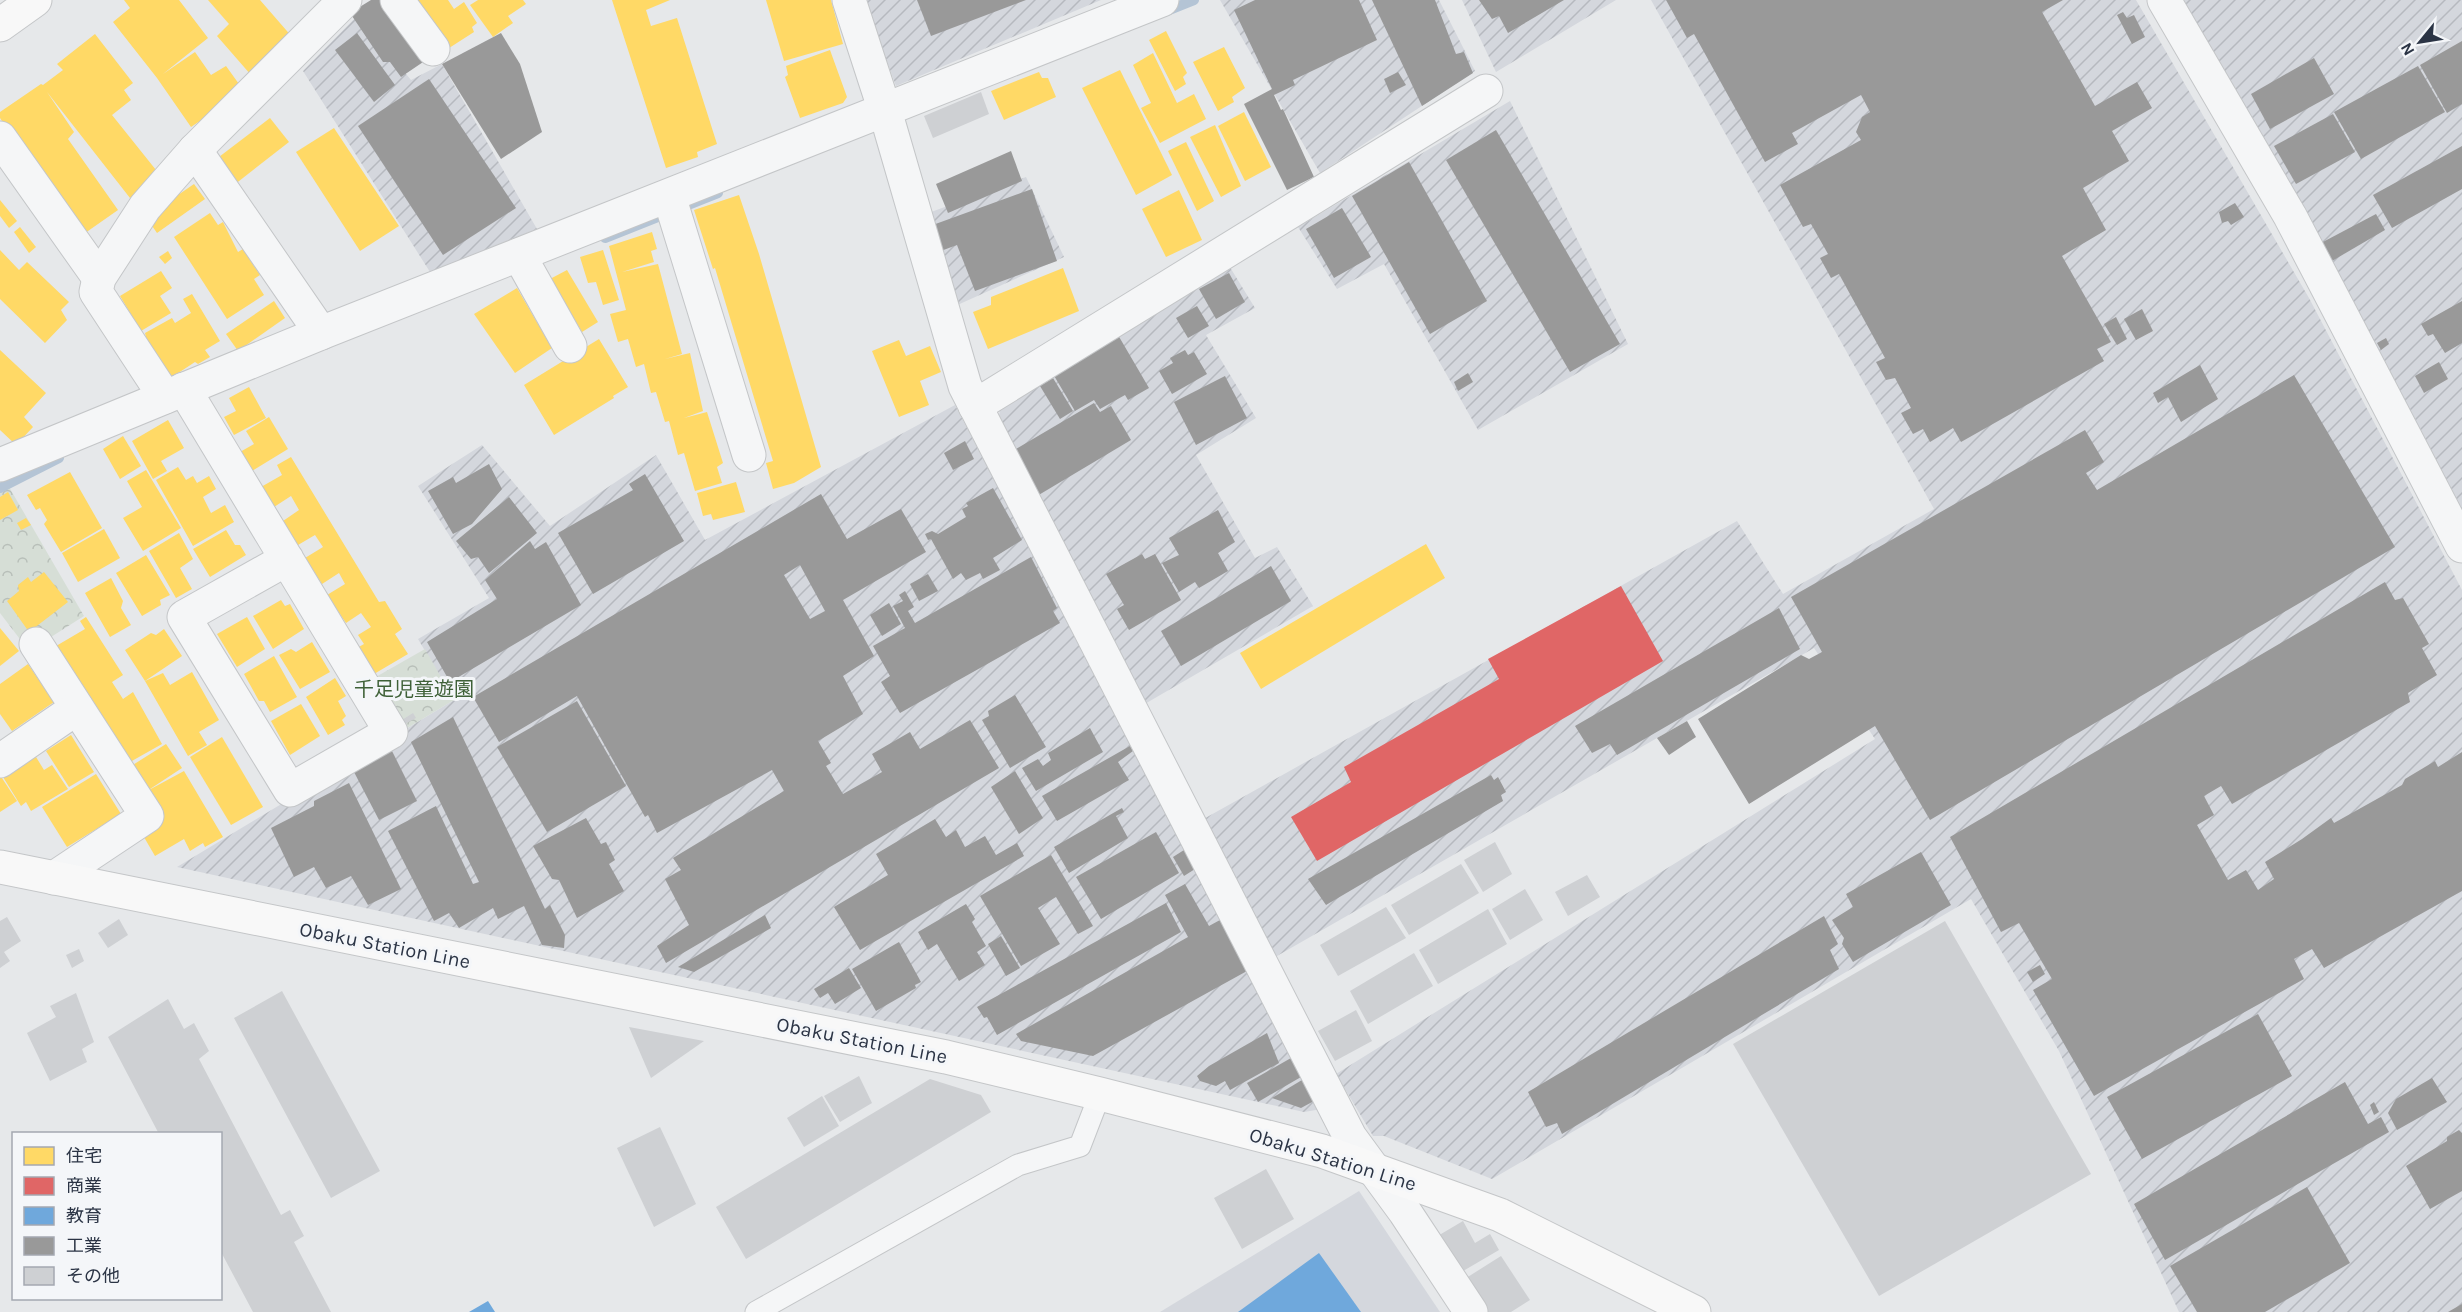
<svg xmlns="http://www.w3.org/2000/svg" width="2462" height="1312" viewBox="0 0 2462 1312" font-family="Karla,'Noto Sans JP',sans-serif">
  <defs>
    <pattern id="industrial-furrows" width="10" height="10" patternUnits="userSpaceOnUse" patternTransform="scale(1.5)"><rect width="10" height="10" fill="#d4d7dd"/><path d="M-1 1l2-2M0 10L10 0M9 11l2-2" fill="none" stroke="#b6b9bf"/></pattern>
    <pattern id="forest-crowns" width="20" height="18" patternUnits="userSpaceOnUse" patternTransform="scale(1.5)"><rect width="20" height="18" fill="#d6ded6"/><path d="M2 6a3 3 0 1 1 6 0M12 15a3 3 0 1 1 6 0" fill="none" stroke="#b8bfb9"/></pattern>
  </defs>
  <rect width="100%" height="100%" fill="#e6e8ea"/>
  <polygon fill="#d4d7dd" points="1359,1191 1440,1312 1160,1312"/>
  <g fill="url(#industrial-furrows)">
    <polygon points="864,0 1101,0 896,86"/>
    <polygon points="1220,0 1439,0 1475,71 1320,173"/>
    <polygon points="1462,0 1616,0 1496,72"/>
    <polygon points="1651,0 2136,0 2309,298 2462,590 2462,1312 2179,1312 2059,1051 1971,899 1492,1179 1384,1136 1373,1136 1336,1074 1875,739 1814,648 1270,960 1200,821 1737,521 1783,594 1934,509"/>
    <polygon points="2167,0 2462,0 2462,523"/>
    <polygon points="358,15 411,80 442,64 537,229 430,272 303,71"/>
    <polygon points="1510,101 1628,344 1478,430 1384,264 1337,289 1298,227"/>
    <polygon points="1026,177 1064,257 953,307 923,215"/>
    <polygon points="1228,264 1255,308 1206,335 1256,418 1196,455 1255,558 1277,547 1313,606 1143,705 998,425 1001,400"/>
    <polygon points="955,405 1322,1109 1304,1112 177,867 454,700 418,639 489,598 418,486 482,445 550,526 656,455 705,540"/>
  </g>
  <g fill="url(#forest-crowns)">
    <polygon points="9,487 84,616 29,651 0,613 0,493"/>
    <polygon points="425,649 454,700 404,730 374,678"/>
  </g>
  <g fill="#ffd966">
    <polygon points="124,0 179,0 208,38 163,74 195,52 211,75 226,66 244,91 191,127 157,78 113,22 130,8"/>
    <polygon points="208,0 260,0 293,38 251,75 217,36 229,24"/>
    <polygon points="414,0 448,0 454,9 464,2 477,23 472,27 474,32 446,50"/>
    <polygon points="478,0 523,0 526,4 508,16 513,23 493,37 470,5"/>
    <polygon points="612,0 670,0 646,10 651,26 677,18 717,144 697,152 698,157 666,168"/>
    <polygon points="766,0 831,0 843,44 784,61"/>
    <polygon points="1166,31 1187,73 1183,77 1186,84 1175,91 1149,40"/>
    <polygon points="95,34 133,83 124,90 131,100 112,115 160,175 130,198 47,92 74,132 68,139 118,210 78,238 0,118 0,112 41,84 43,85 63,70 57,64"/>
    <polygon points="1224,47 1245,88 1232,97 1234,102 1218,111 1193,62"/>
    <polygon points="830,50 847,97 843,103 800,118 785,77 788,75 786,66"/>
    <polygon points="1153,53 1177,103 1194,94 1206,119 1160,143 1141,108 1151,103 1133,65"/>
    <polygon points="1120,70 1172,175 1136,195 1082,88"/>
    <polygon points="1039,72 1042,78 1048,78 1056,97 1004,120 991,91"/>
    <polygon points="1244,112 1271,167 1245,181 1218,126"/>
    <polygon points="270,118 289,142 234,185 215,160"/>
    <polygon points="1215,125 1241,186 1221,197 1190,137"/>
    <polygon points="334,128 399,226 360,251 296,152"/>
    <polygon points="1186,142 1214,201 1197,211 1168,151"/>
    <polygon points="194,184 205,199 157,233 146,217"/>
    <polygon points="1179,190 1202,240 1166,257 1142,209"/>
    <polygon points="739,195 759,254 821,467 794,483 773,489 766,463 773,461 715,268 713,269 694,210"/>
    <polygon points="0,200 17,221 9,228 0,216"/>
    <polygon points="210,213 218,225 223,222 238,252 243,249 260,275 254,279 264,295 227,319 174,237"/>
    <polygon points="20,227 36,247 29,253 14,232"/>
    <polygon points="652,232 657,249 651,251 654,262 622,272 658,264 682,354 665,359 690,353 703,411 684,418 707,412 723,463 717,467 722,483 695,491 684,453 678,455 669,421 665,422 656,392 651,393 644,364 636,367 628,339 618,342 610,314 626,310 609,246"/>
    <polygon points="0,250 19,270 27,262 69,302 61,310 67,320 45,343 0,299"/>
    <polygon points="603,250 619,300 603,305 596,282 588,283 580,257"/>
    <polygon points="168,251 172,258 165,264 159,257"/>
    <polygon points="1063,268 1079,311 988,349 973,312 991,305 991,297"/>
    <polygon points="567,270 598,322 582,332 550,279"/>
    <polygon points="161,271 172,288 160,296 171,313 141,331 120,296"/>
    <polygon points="517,288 552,348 515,373 474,314"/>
    <polygon points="192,294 220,341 205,350 210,357 198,364 195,362 166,381 140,342 146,337 145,333 172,318 175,323 191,313 183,299"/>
    <polygon points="274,301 285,318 238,351 226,334"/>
    <polygon points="599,339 628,387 613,396 614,398 554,435 524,385"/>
    <polygon points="899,340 906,356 930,346 941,372 920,381 929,405 899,417 872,351"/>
    <polygon points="0,350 46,393 24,417 33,427 16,445 0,430"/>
    <polygon points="249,387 266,418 234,435 224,417 236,411 229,398"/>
    <polygon points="269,417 288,449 252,471 240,452 254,444 246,431"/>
    <polygon points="168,420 184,448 161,461 167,471 153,479 132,441"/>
    <polygon points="123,436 141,466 120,479 103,449"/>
    <polygon points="291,457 379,602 385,601 402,629 395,634 408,654 374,674 357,648 364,644 358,635 371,627 361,613 346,623 327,595 345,584 339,573 322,584 305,558 323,547 315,535 298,545 283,521 299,510 291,496 274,507 261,487 282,475 277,465"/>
    <polygon points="178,467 186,480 193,476 197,483 209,476 216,489 203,497 211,513 225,505 234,522 193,546 156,480"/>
    <polygon points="146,470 181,528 143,551 123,518 142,507 127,481"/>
    <polygon points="70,472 102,528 61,552 44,524 47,520 40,508 36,510 27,495"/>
    <polygon points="736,482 745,512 713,520 711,514 703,516 697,493"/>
    <polygon points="8,492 18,510 0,520 0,497"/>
    <polygon points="26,518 31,525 21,530 17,523"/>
    <polygon points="104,529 120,558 78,582 62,553"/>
    <polygon points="226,530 235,545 240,545 246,555 210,577 193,549"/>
    <polygon points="179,533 193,559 180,568 192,589 176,598 149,551"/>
    <polygon points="1426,544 1445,578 1261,689 1240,653"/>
    <polygon points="146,555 170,595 160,600 161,605 142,616 116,573"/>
    <polygon points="44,572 68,602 29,632 7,601 19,591 18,585 28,577 31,582"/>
    <polygon points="111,578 123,601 121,608 131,625 110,637 85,593"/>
    <polygon points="281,600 285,606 290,604 304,629 273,649 253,616"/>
    <polygon points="86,617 123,675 112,682 123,699 133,692 162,744 123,766 51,649 85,629 80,621"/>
    <polygon points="247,617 265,649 237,667 217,634"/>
    <polygon points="0,628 19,651 0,666"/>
    <polygon points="164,629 182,656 145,681 125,650 151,633 156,635"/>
    <polygon points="312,642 330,672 300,689 279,655 291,649 296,652"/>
    <polygon points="274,656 297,697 270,712 264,701 259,701 244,674"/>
    <polygon points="28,664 54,702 12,731 0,714 0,684"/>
    <polygon points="192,672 219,720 199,732 207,745 188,756 145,681 163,673 170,685"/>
    <polygon points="335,678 346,696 338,701 346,716 342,720 345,725 328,735 306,697"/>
    <polygon points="301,704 320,736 290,755 271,721"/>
    <polygon points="71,735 94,772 69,787 46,751"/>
    <polygon points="222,737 263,807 231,825 190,757"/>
    <polygon points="166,744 182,768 147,791 184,771 223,837 205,847 203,843 190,851 184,839 155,856 141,832 128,768"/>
    <polygon points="36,757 44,770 52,765 68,789 31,811 26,802 21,806 3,777"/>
    <polygon points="96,774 121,814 67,847 42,807"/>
    <polygon points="0,775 17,801 0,812"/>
  </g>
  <polygon fill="#e06666" points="1621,586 1663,661 1317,861 1291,817 1351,782 1344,767 1499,679 1488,659"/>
  <g fill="#6fa8dc">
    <polygon points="1319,1253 1361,1312 1238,1312"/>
    <polygon points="488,1301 495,1312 469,1312"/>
  </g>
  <g fill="#999" fill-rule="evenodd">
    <polygon points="371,0 391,0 429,58 401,77 390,62 383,62 350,13"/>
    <polygon points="917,0 1026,0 931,36"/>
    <polygon points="1255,0 1359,0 1377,40 1293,80 1295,85 1274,95 1281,110 1283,109 1314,177 1287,190 1244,104 1272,89 1234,10"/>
    <polygon points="1372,0 1435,0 1456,54 1464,52 1473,73 1422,106"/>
    <polygon points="1479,0 1564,0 1508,33 1499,16 1492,19"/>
    <polygon points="1666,0 2063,0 2042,12 2095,106 2137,82 2152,108 2112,131 2129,161 2083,188 2106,230 2062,256 2111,342 2097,349 2104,361 1961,442 1953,428 1930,442 1923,429 1913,434 1901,413 1911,408 1895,378 1886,380 1876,362 1885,358 1839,274 1831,278 1820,258 1828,254 1811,224 1803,227 1780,185 1861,140 1856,132 1862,117 1870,112 1861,95 1792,133 1798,144 1765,162 1694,34 1687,38"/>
    <polygon points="2123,12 2127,18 2134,15 2145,37 2132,44 2117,15"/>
    <polygon points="357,33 395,85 374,102 335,50"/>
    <polygon points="501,33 520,64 542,132 501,159 442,64"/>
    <polygon points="2462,41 2462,104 2447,113 2420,65"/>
    <polygon points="2314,58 2334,94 2270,129 2251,94"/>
    <polygon points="2418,66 2445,112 2361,159 2334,112"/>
    <polygon points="1398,72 1406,85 1390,93 1384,79"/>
    <polygon points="429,79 516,208 443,255 358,126"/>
    <polygon points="2333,114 2355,152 2296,184 2274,146"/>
    <polygon points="1496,130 1620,344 1570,372 1446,160"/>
    <polygon points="2462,146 2462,189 2392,228 2373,195"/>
    <polygon points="1011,151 1022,181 948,213 936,184"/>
    <polygon points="1409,162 1487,301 1430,334 1352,196"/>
    <polygon points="1032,189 1057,261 975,291 957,245 938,252 930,226"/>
    <polygon points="2235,203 2244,217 2231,225 2228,221 2222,223 2219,212"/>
    <polygon points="1342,208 1371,257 1334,278 1306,229"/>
    <polygon points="2376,214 2385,230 2332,261 2321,243"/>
    <polygon points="1229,273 1245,302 1216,319 1199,289"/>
    <polygon points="2462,301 2462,343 2445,353 2433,334 2428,336 2421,324"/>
    <polygon points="1197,306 1209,326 1188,338 1176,318"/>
    <polygon points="2142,309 2153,331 2136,340 2124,319"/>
    <polygon points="2116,317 2127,339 2117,345 2104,324"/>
    <polygon points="1118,335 1149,388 1128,400 1125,395 1100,409 1094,400 1075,411 1053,374"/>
    <polygon points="2386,338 2389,344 2381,350 2377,343"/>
    <polygon points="1185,350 1188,355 1194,352 1207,374 1172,394 1159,371 1173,363 1170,358"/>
    <polygon points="2439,362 2448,379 2424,393 2415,376"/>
    <polygon points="2200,365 2218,399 2181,422 2168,397 2158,403 2153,393"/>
    <polygon points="1468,373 1473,382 1458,391 1454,382"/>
    <polygon points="2294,375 2395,547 1930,820 1875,726 1749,804 1698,719 1801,655 1809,659 1822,652 1791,597 2085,430 2104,462 2086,473 2097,490"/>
    <polygon points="1225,376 1247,418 1196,445 1174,402"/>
    <polygon points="1053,378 1073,411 1060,419 1040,386"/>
    <polygon points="1094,403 1100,412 1111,406 1131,440 1037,496 1011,452"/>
    <polygon points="965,441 974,459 953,470 944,453"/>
    <polygon points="489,464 502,489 472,524 453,534 428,491 453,477 456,483"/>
    <polygon points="645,474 684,541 593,594 558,533 633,490 629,484"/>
    <polygon points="993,488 1022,540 993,558 1000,570 983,579 980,573 966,580 961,573 953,579 931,539 928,540 925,534 932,531 938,534 966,517 962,509 968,506 966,503"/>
    <path d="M821,494L847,539L901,509L926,552L843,600L874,656L843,676L863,714L818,741L831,763L826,766L843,794L882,772L872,754L910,732L920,749L970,720L999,768L666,963L657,946L689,925L665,879L681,870L673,858L784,791L772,770L657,833L648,815L645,817L577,696L499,742L473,697ZM800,565L825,611L810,619L784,575Z"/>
    <polygon points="509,497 537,533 489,573 478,557 471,559 456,541"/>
    <polygon points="1218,510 1235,542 1218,553 1228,571 1199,588 1195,582 1179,592 1162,563 1179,555 1169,538"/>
    <polygon points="530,541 535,549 546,542 581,605 450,682 427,642 497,599 485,580"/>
    <polygon points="1142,554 1145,559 1155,554 1181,600 1129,630 1117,609 1124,605 1106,574"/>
    <polygon points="1031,557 1057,608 1053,611 1060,623 900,713 881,682 890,676 873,646 905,628 893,606 903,601 899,595 905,591 914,607 908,611 915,623"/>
    <polygon points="1271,566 1291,601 1181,666 1161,631"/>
    <polygon points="928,574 938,591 919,601 910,584"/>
    <polygon points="2385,582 2395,600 2403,598 2429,644 2422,648 2437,675 2408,693 2410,702 2232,804 2221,786 2204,796 2214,815 2197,825 2228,880 2246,870 2258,890 2274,879 2265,862 2302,839 2331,818 2334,823 2402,785 2405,779 2435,761 2438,767 2462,752 2462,891 2324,968 2312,949 2294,959 2304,979 2094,1096 2033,990 2052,979 2019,923 2001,932 1950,837"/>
    <polygon points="889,603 901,624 882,636 870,615"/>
    <polygon points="1779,608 1800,649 1617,755 1610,744 1592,753 1575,726"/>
    <polygon points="1015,695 1046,747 1010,768 982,720 989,716 988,711"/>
    <polygon points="577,701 626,786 547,832 497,747"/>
    <polygon points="453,717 545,909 550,905 565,935 564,948 542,945 524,906 498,919 493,908 459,928 449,913 434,921 388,831 436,806 473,884 479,882 411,742"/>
    <polygon points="1687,721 1696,737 1669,755 1657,738"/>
    <polygon points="1090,728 1103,752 1036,791 1022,768 1038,759 1043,766 1051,760 1048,753"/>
    <polygon points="1130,746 1133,751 1118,762 1129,780 1057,821 1042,796"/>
    <polygon points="391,749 417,801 379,820 354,772"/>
    <polygon points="1015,771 1043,818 1019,834 991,787"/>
    <polygon points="1491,775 1494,780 1498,777 1506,792 1501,795 1503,801 1326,905 1308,879"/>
    <polygon points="349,783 401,889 368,905 351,876 326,888 314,867 294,877 271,828 314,806 314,801"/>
    <polygon points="1122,808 1124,812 1116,816 1128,838 1069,873 1054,847"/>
    <polygon points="586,818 601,844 606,842 615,860 609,864 624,891 577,918 559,880 552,879 533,846"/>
    <polygon points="935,819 946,837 956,830 965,847 985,836 996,855 1017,843 1024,856 860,950 834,907 888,875 876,854"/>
    <polygon points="1156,832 1179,873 1101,919 1076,877"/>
    <polygon points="1184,850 1195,869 1184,876 1173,857"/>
    <polygon points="1921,852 1951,905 1853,962 1842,944 1844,938 1832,920 1853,907 1846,894"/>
    <polygon points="1051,855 1093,926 1078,934 1056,897 1038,908 1060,944 1021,966 980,896"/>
    <polygon points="1185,884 1209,926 1220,920 1247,971 1093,1056 1021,1041 1016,1034 1188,937 1165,895"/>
    <polygon points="1166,903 1181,932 997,1035 987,1017 984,1018 977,1007"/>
    <polygon points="966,904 975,919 972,922 986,946 977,952 985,965 959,981 937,944 928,950 918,932"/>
    <polygon points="765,915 771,928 694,972 678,967"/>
    <polygon points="1824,916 1838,944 1830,950 1839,969 1562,1134 1557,1123 1546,1127 1528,1092"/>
    <polygon points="1001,936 1020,968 1006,976 988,944"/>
    <polygon points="899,942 921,982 915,985 916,988 876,1011 852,969"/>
    <polygon points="2040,965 2045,974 2033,982 2027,972"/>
    <polygon points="849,968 861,988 835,1004 828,993 820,998 814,989"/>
    <polygon points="2258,1014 2292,1076 2142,1159 2107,1097"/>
    <polygon points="1267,1033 1279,1063 1230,1090 1225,1081 1216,1086 1200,1081 1197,1076 1209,1066"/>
    <polygon points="1291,1058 1301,1077 1258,1102 1247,1083"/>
    <polygon points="2432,1078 2447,1102 2397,1130 2388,1113 2396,1099"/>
    <polygon points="1302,1080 1314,1101 1301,1108 1272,1098"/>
    <polygon points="2345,1082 2368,1124 2381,1117 2389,1132 2165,1260 2134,1204"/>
    <polygon points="2374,1102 2379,1112 2374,1115 2370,1105"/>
    <polygon points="2459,1130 2462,1133 2462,1191 2430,1209 2406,1166 2447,1141 2447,1137"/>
    <polygon points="2307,1187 2350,1263 2265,1312 2197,1312 2170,1266"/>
    <polygon points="2462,1304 2462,1312 2448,1312"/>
  </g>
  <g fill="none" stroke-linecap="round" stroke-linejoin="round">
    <g stroke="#b4c4d5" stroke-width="10">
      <polyline points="1164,12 1194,0"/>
      <polyline points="605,238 718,193"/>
      <polyline points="0,488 59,458"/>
    </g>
  </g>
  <g fill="#ced0d3">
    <polygon points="981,92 989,114 933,138 924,116"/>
    <polygon points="413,713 416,718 405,724 402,720"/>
    <polygon points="1495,842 1512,874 1483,892 1464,860"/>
    <polygon points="1461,864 1479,893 1409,935 1391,905"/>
    <polygon points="1587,875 1600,897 1568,916 1555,892"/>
    <polygon points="1525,889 1543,920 1510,940 1492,909"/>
    <polygon points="1386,907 1406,938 1338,976 1320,945"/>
    <polygon points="1488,909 1507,944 1438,984 1419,950"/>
    <polygon points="7,917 21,941 4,952 10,961 0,968 0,921"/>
    <polygon points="119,919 128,935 108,948 98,933"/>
    <polygon points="1945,921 2091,1174 1879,1296 1733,1044"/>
    <polygon points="79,949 84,961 72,968 66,955"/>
    <polygon points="1414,953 1433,986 1368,1024 1350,991"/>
    <polygon points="282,991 380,1171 331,1198 234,1018"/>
    <polygon points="76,993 94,1042 82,1049 87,1062 50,1081 27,1033 56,1017 50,1006"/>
    <polygon points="168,999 184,1029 194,1023 209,1051 199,1059 281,1215 290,1210 304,1236 294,1242 331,1312 253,1312 220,1250 220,1134 159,1134 108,1037"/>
    <polygon points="1356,1010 1372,1041 1335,1061 1318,1031"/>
    <polygon points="629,1027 704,1041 651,1078"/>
    <polygon points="859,1076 872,1103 840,1122 824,1096"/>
    <polygon points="930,1079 981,1095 991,1112 746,1259 716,1207"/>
    <polygon points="822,1096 839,1126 804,1147 787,1118"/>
    <polygon points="660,1127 696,1204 654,1227 617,1148"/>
    <polygon points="1266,1169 1294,1219 1242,1249 1214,1198"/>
    <polygon points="1463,1221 1475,1243 1490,1234 1499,1250 1458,1274 1436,1237"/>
    <polygon points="1501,1256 1530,1300 1511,1312 1484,1312 1463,1280"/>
  </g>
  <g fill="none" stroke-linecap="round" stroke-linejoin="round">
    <g stroke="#c4c6c8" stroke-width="23">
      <polyline id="lane" points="756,1312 1018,1165 1080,1146 1100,1094"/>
    </g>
    <g stroke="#c4c6c8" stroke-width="35">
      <g id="street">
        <polyline points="397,0 433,49"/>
        <polyline points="849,0 886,114 965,386 1350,1137 1405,1212 1471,1312"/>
        <polyline points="2164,0 2290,216 2462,546"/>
        <polyline points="0,138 99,278"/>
        <polyline points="195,150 321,333"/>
        <polyline points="669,196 749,455"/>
        <polyline points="519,255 570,346"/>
        <polyline points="184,389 391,732 290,790 184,617 287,559"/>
        <polyline points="165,397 96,292 99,278 145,207 195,150 345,0"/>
        <polyline points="975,406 1486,91"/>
        <polyline points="0,465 326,331 1162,0"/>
        <polyline points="36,644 147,816 54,878"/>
        <polyline points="0,761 77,708"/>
      </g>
    </g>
    <g stroke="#c4c6c8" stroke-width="35">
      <g id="secondary">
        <polyline points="0,25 35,0"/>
        <polyline points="0,867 946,1057 1100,1094 1322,1151 1500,1215 1694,1312"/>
      </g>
    </g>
    <use href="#lane" stroke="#f5f6f7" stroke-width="21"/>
    <use href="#street" stroke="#f5f6f7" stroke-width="33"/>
    <use href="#secondary" stroke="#f8f8f8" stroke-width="33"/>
  </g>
  <g text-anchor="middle" stroke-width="6" stroke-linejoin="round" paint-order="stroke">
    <g font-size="20" fill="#3f6138" stroke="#f4f6f9">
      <text x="414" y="696">千足児童遊園</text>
    </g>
    <g font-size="20" fill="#2b3445" stroke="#f4f6f9">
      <text transform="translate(385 945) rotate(11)" y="7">Obaku Station Line</text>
      <text transform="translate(862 1040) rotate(11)" y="7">Obaku Station Line</text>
      <text transform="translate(1333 1159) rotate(17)" y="7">Obaku Station Line</text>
    </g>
  </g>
  <rect x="12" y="1132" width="210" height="168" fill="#f4f6f9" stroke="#a4a8b1" stroke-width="1.5"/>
  <rect x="24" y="1147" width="30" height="18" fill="#ffd966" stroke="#a4a8b1" stroke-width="1.5"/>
  <text x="66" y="1162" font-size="18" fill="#2b3445">住宅</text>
  <rect x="24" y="1177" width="30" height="18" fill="#e06666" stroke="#a4a8b1" stroke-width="1.5"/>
  <text x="66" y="1192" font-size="18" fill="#2b3445">商業</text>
  <rect x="24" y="1207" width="30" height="18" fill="#6fa8dc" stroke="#a4a8b1" stroke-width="1.5"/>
  <text x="66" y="1222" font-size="18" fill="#2b3445">教育</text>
  <rect x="24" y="1237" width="30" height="18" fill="#999999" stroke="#a4a8b1" stroke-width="1.5"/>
  <text x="66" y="1252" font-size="18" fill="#2b3445">工業</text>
  <rect x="24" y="1267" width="30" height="18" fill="#ced0d3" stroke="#a4a8b1" stroke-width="1.5"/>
  <text x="66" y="1282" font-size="18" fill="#2b3445">その他</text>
  <g transform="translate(2420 42) rotate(240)" stroke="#f4f6f9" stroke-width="4.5" paint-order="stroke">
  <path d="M0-4.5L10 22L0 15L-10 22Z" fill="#2b3445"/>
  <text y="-9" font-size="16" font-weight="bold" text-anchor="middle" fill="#2b3445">N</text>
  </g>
</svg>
